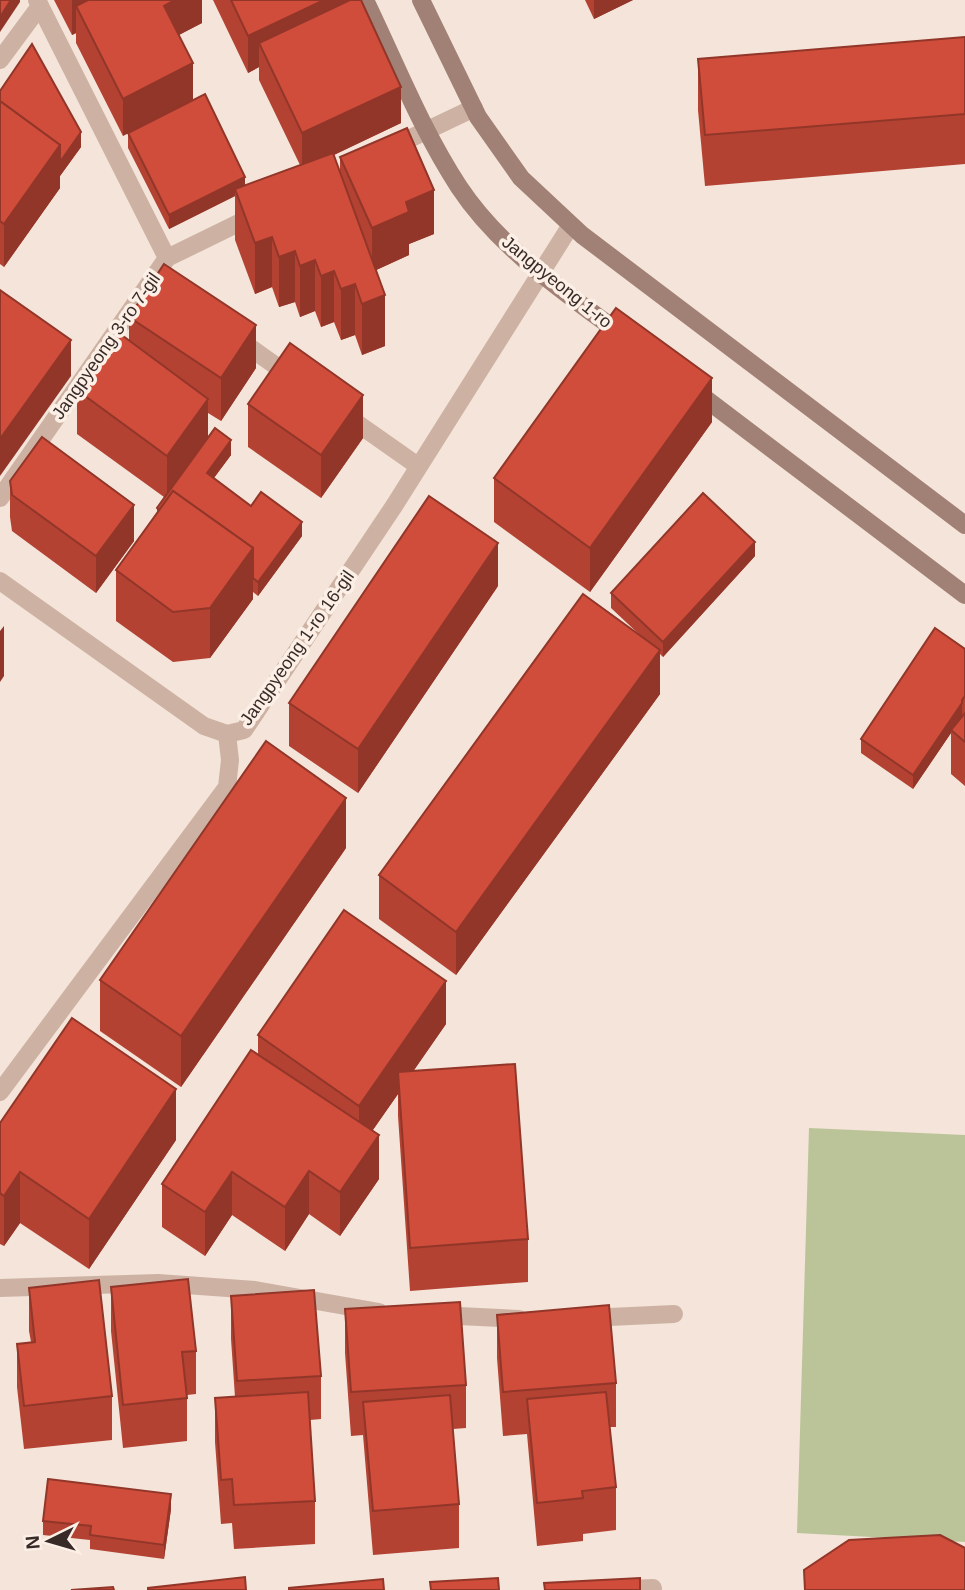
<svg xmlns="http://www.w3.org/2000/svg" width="965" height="1590" viewBox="0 0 965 1590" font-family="Arial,sans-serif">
  <rect width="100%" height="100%" fill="#f4e4d9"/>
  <polygon fill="#bbc498" points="809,1128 965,1135 965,1542 797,1533"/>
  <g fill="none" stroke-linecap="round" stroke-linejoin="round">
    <g stroke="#cdb2a4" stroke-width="18">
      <polyline points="390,148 474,108"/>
      <polyline points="167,258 255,215"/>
      <polyline points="238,339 293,378"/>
      <polyline points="344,414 418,466"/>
    </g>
    <g stroke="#cdb2a4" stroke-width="18">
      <polyline points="0,60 40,6"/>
      <polyline points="0,498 167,258 37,0"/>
      <polyline points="0,581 204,726 227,734"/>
      <polyline points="227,734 244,730 394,506 571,225"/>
      <polyline points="0,1092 227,787 230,760 227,734"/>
      <polyline points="0,1288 158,1283 255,1290 379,1312"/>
      <polyline points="438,1315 519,1319"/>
      <polyline points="588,1318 674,1314"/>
      <polyline points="603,1590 653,1588"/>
    </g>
    <g stroke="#a18076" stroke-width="18">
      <path d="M365,0C395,62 421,129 459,187C500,249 566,293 625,337"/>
      <polyline points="421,0 478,117 521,178 582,235 965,525"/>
      <polyline points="694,390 965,595"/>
    </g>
  </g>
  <g fill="#b34233">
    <polygon points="54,0 202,0 202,23 178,35 123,136 76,43 76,33 72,35"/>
    <polygon points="213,0 361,0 401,123 334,155 340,172 340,157 434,234 409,244 409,255 376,270 385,346 362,355 355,335 341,340 334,322 321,327 315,311 300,317 295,302 279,307 272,287 255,294 235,240 235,196 169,229 128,148 128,133 245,185 300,165 259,80 259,67 248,73"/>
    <polygon points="585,0 633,0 594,19"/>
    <polygon points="965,37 965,164 705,186 698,110 698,59"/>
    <polygon points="0,91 81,147 60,176 60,188 4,267 0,264"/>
    <polygon points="129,317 256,368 221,421 208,413 208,437 231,455 214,478 251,506 302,536 258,596 253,592 253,599 210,658 173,662 116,621 116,570 157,514 157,508 164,497 77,434 77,390 129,340"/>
    <polygon points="248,404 363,438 321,498 248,447"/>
    <polygon points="712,422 590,592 494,522 494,478"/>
    <polygon points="10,481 134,541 96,593 12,531 10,517"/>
    <polygon points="755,556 663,657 660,654 660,694 456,975 379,919 379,875 643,638 611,608 611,593"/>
    <polygon points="498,586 358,793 289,746 289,703"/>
    <polygon points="965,649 965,786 951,774 951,733 913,789 861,753 861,739"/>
    <polygon points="346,848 181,1087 100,1031 100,980"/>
    <polygon points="446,1024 413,1071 528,1239 528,1282 410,1291 398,1116 398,1094 372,1131 379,1179 340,1236 309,1214 285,1251 232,1215 205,1256 162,1227 162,1184 258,1055 258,1035"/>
    <polygon points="0,1123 176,1140 89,1269 20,1223 4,1246 0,1244"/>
    <polygon points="111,1287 196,1351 196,1394 187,1395 187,1441 123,1448 111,1331"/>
    <polygon points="29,1288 112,1396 112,1440 24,1449 17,1387 17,1344 31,1342 29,1331"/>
    <polygon points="231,1296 321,1376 321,1419 310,1420 315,1501 315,1544 234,1549 232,1523 221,1524 215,1442 215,1398 235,1397 231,1339"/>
    <polygon points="345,1309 466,1385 466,1428 453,1429 459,1504 459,1548 373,1555 363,1435 351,1436 345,1353"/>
    <polygon points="497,1315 616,1383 616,1427 610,1427 616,1487 616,1530 583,1534 583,1541 537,1546 527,1434 503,1436 497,1358"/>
    <polygon points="171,1509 164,1559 90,1549 90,1540 43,1535 43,1521"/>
  </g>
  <g fill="#923629">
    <polygon points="11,0 20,0 20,2 0,32 0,17"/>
    <polygon points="72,0 141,0 76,6 76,33 72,35"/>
    <polygon points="175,0 202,0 202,23 164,43 164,6"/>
    <polygon points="324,0 354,0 259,43 259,67 248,73 248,36"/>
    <polygon points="594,0 633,0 594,19"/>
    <polygon points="193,63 193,100 123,136 123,99"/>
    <polygon points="401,87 401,123 302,170 302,133"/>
    <polygon points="81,132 81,147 60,176 60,188 4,267 4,224 60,145"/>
    <polygon points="245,177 245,191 235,189 235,196 169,229 169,215"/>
    <polygon points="434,190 434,234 409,244 409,255 372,272 372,228 406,202"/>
    <polygon points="272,237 272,287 255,294 255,243"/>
    <polygon points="295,251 295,302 279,307 279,257"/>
    <polygon points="315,260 315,311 300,317 300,266"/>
    <polygon points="334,271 334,322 321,327 321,276"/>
    <polygon points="355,284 355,335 341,340 341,289"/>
    <polygon points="385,295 385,346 362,355 362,304"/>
    <polygon points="256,325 256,368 221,421 221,378"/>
    <polygon points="71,340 71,376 0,476 0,439"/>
    <polygon points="712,378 712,422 590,592 590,548"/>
    <polygon points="363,395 363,438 321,498 321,455"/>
    <polygon points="208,399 208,442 167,500 167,456"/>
    <polygon points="231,440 231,455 207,487 207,473"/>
    <polygon points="134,505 134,541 96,593 96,556"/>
    <polygon points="302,522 302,536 258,596 258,582"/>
    <polygon points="755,542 755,556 663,657 663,642"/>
    <polygon points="498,543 498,586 358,793 358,749"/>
    <polygon points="253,548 253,599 210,658 210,608"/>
    <polygon points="4,626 4,676 0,682 0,631"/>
    <polygon points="660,650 660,694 456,975 456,932"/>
    <polygon points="962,703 962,717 951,730 951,733 913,789 913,775"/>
    <polygon points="346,798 346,848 181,1087 181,1036"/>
    <polygon points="446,981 446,1024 399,1092 398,1072 398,1094 359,1150 359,1106"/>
    <polygon points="176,1089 176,1140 89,1269 89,1219"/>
    <polygon points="379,1135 379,1179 340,1236 340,1192"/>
    <polygon points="309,1171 309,1214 285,1251 285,1207"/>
    <polygon points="20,1172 20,1223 4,1246 4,1196"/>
    <polygon points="232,1172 232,1215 205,1256 205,1212"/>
    <polygon points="171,1494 171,1509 164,1559 164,1545"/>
  </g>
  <g fill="#d04d3b" stroke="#923629" stroke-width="2">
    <polygon points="0,0 11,0 0,17"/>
    <polygon points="88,0 175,0 164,6 193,63 123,99 76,6"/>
    <polygon points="231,0 324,0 248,36"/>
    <polygon points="350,0 361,0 401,87 302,133 259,43"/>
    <polygon points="965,37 965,114 705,135 698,59"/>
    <polygon points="32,44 81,132 60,162 60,145 0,101 0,91"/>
    <polygon points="205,94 245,177 169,215 128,133"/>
    <polygon points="0,101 60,145 4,224 0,221"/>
    <polygon points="407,128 434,190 406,202 409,212 372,228 340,157"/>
    <polygon points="333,153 385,295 362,304 355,284 341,289 334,271 321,276 315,260 300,266 295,251 279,257 272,237 255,243 235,189"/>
    <polygon points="164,264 256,325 221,378 129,317"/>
    <polygon points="0,290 71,340 0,439"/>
    <polygon points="616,308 712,378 590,548 494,478"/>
    <polygon points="119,333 208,399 167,456 77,390"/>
    <polygon points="290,343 363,395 321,455 248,404"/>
    <polygon points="215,428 231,440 207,473 251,506 261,492 302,522 258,582 253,578 253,548 173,491 159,510 157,508"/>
    <polygon points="42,437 134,505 96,556 12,495 10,481"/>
    <polygon points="173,491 253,548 210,608 173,612 116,570"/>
    <polygon points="703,493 755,542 663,642 611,593"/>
    <polygon points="429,496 498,543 358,749 289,703"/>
    <polygon points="583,594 660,650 456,932 379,875"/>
    <polygon points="935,628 965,649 965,696 962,700 962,703 913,775 861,739"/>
    <polygon points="965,713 965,742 951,730"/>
    <polygon points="266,741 346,798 181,1036 100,980"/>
    <polygon points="344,910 446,981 359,1106 258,1035"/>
    <polygon points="72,1018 176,1089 89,1219 20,1172 4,1196 0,1193 0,1123"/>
    <polygon points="251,1050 379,1135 340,1192 309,1171 285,1207 232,1172 205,1212 162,1184"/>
    <polygon points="515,1064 528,1239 410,1248 398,1072"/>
    <polygon points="188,1279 196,1351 182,1352 187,1398 123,1405 111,1287"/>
    <polygon points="99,1280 112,1396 24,1406 17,1344 35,1342 29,1288"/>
    <polygon points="314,1290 321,1376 237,1381 231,1296"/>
    <polygon points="460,1302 466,1385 351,1392 345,1309"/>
    <polygon points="609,1305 616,1383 503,1392 497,1315"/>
    <polygon points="308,1392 315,1501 234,1505 232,1479 221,1480 215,1398"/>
    <polygon points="606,1392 616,1487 582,1491 583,1498 537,1503 527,1399"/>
    <polygon points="450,1395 459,1504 373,1511 363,1402"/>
    <polygon points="48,1479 171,1494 164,1545 90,1535 91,1526 43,1521"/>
    <polygon points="940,1535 965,1548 965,1590 805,1590 804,1570 849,1540"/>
    <polygon points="245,1577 246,1590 148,1590 148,1588"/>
    <polygon points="498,1578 499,1590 431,1590 430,1582"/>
    <polygon points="640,1578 640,1590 545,1590 544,1583"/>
    <polygon points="383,1579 384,1590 289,1590 289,1588"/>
    <polygon points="113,1587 114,1590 71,1590"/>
  </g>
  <g text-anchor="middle" stroke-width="7" stroke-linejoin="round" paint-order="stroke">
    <g font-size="18" fill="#382a27" stroke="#fbefe6">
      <text transform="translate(557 282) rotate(39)" y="6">Jangpyeong 1-ro</text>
      <text transform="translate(106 346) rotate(-55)" y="6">Jangpyeong 3-ro 7-gil</text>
      <text transform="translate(297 648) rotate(-55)" y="6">Jangpyeong 1-ro 16-gil</text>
    </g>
  </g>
  <g transform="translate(49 1541) rotate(265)" stroke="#fbefe6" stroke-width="5" paint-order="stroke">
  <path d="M0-5L12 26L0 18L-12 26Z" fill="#382a27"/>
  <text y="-10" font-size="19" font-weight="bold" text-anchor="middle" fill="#382a27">N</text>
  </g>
</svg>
